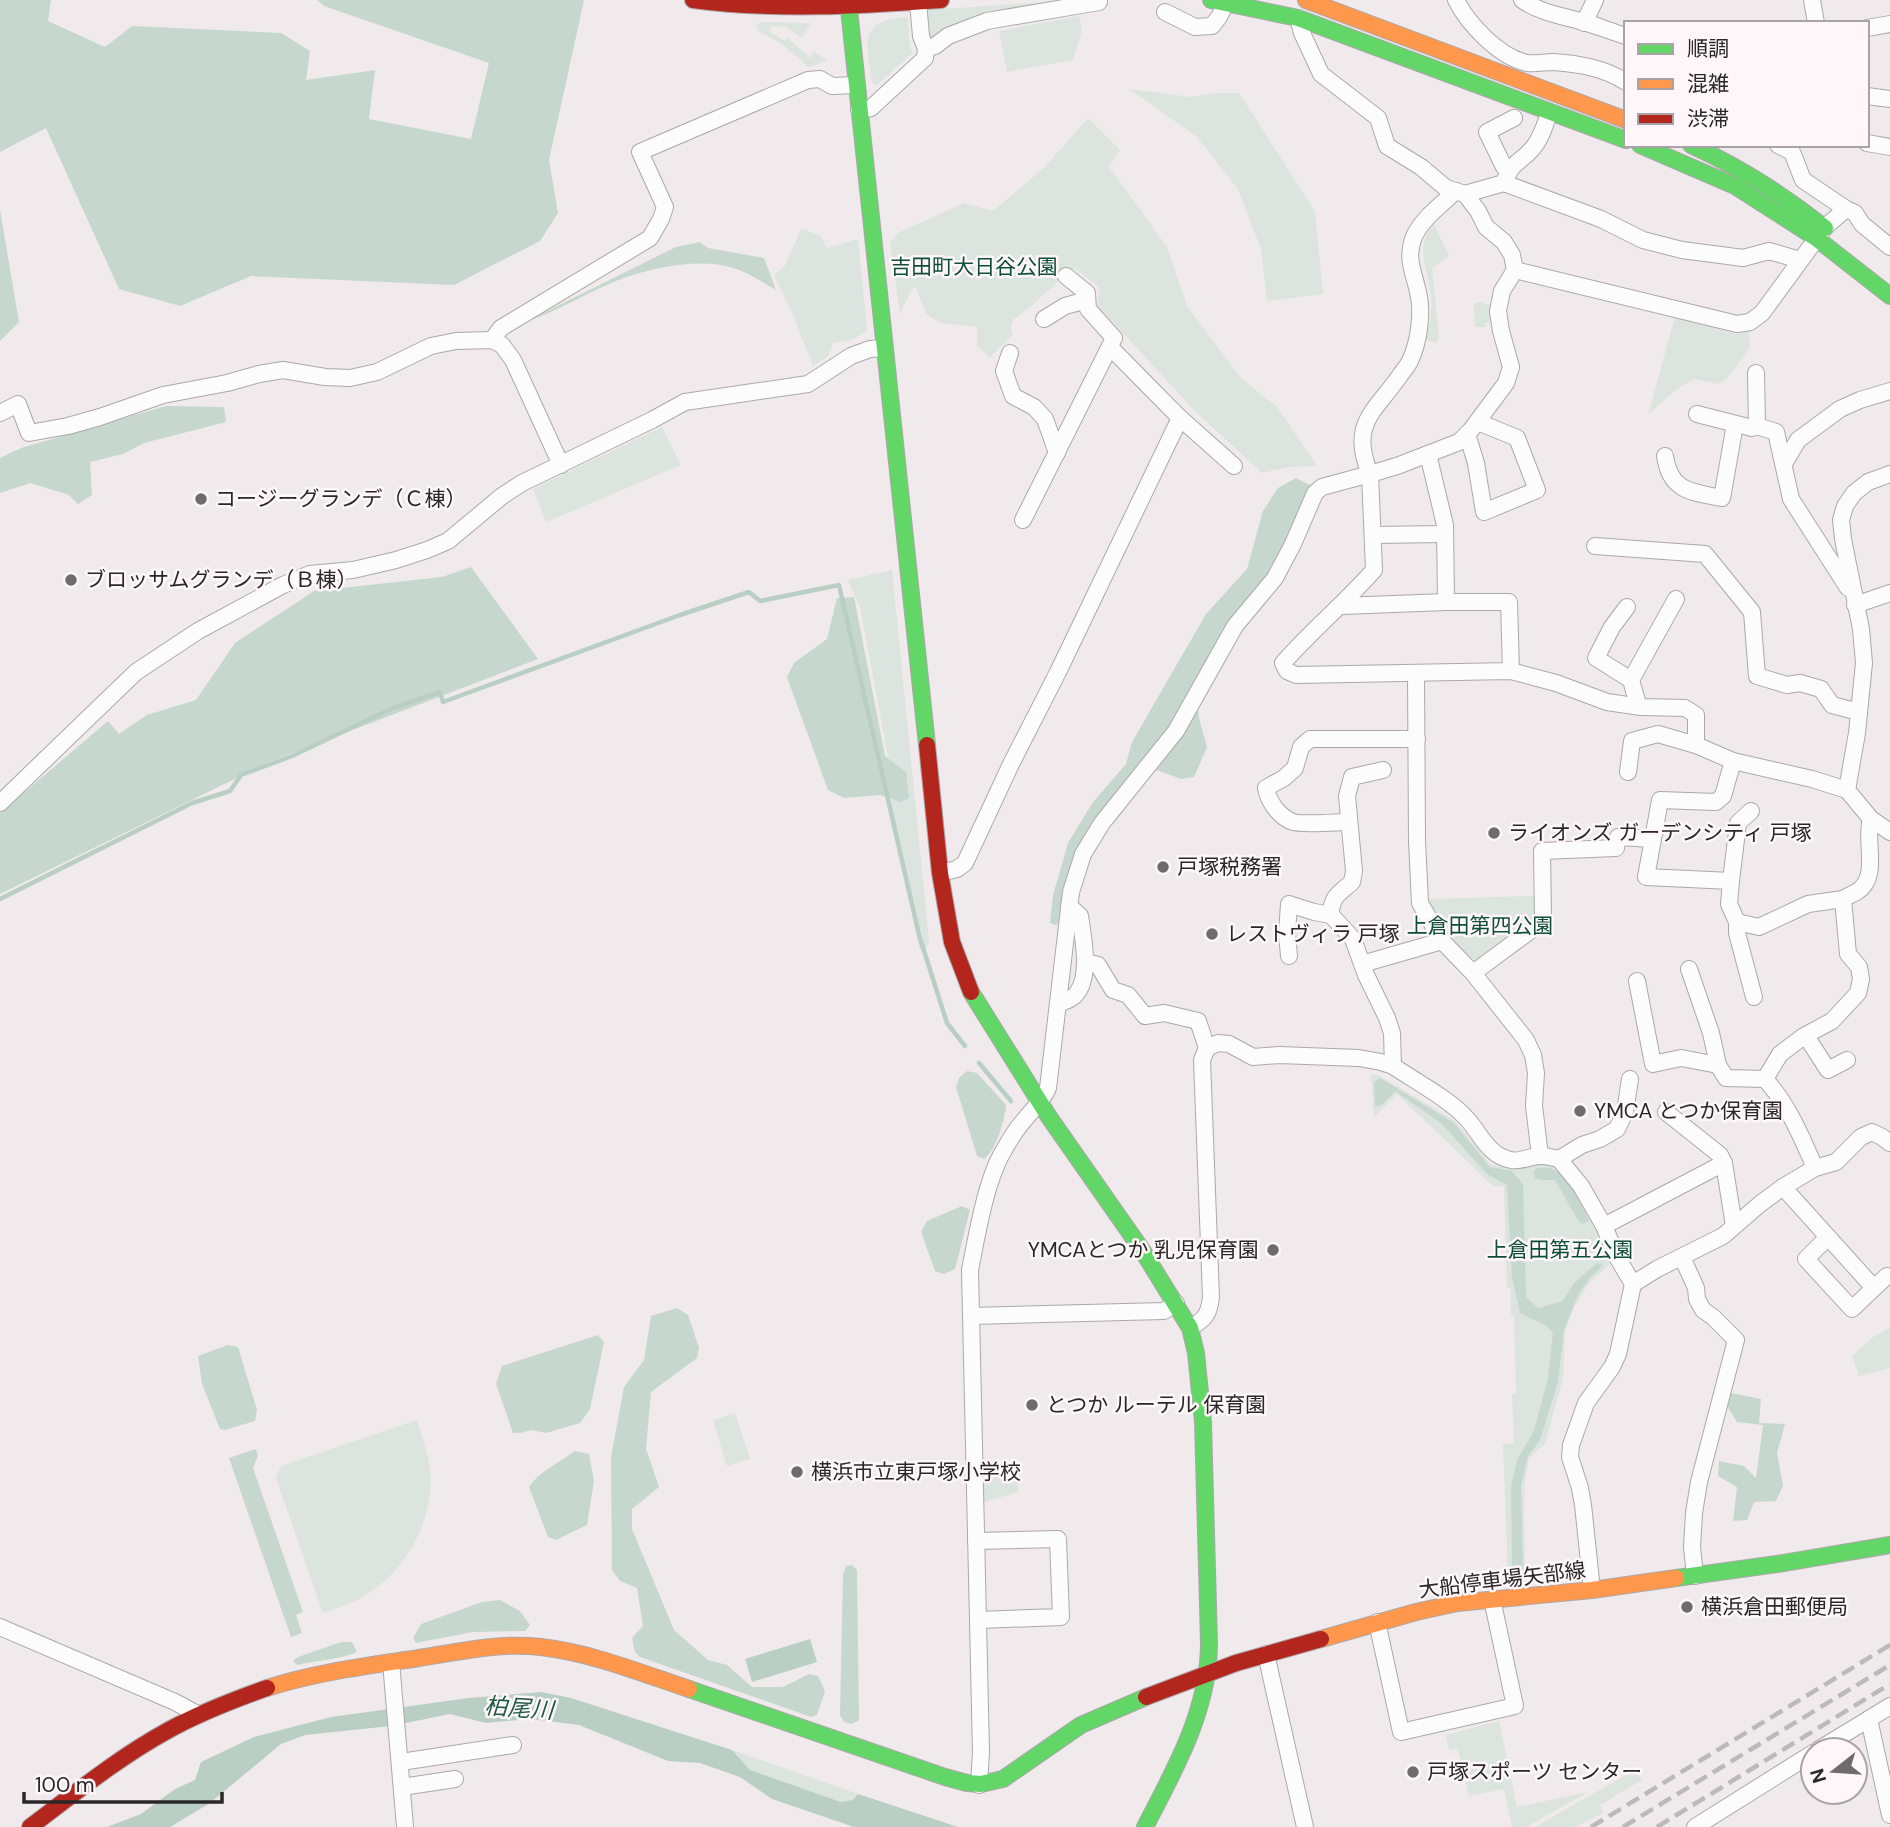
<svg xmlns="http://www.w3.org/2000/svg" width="1890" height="1827" viewBox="0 0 1890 1827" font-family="'DM Sans','Noto Sans JP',sans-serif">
  <rect width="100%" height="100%" fill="#f0eaec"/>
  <g fill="#dbe4df">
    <polygon points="1058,1 933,40 927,36 925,14 928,10"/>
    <polygon points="1079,16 1082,30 1073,60 1007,72 999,31"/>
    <path d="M908,17L909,41L912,53L877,85L872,82C867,42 857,20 908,17Z"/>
    <polygon points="760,22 811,23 802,38 786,27 772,26 769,31 785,41 787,37 810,58 814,52 827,60 810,67 807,66 782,44 758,31 756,26"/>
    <polygon points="1129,89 1191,97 1215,93 1239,93 1315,211 1323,294 1267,301 1261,249 1238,189 1196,136"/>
    <polygon points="1088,118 1120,150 1109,167 1167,247 1187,306 1241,378 1277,407 1317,466 1290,467 1262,473 1195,411 1098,306 1099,287 1074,268 1031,306 1013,320 1011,328 1013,335 990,357 977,346 977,327 941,323 926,314 916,287 912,289 900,314 890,243 898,233 964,203 993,211 1044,168"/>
    <path d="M1434,224L1449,256L1432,268L1439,337L1436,343L1425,340C1431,323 1433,307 1430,289C1426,264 1415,247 1434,224Z"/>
    <polygon points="801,229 820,235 827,248 858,239 867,330 854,339 833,343 828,356 813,366 793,315 774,275 785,266"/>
    <polygon points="1480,302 1492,306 1492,322 1486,323 1486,327 1475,327 1474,303"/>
    <polygon points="1675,317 1736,334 1749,331 1750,348 1726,380 1718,384 1694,379 1674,391 1648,415"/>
    <polygon points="662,427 681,465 546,522 533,489"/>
    <polygon points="892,570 929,940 925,953 920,950 890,808 894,788 860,607 848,580"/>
    <path d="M1539,896V915L1480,961C1455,956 1438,920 1427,899Z"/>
    <polygon points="1371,1074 1378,1075 1455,1121 1490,1164 1513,1168 1541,1162 1556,1164 1577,1189 1613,1261 1589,1283 1574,1307 1565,1332 1563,1379 1545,1444 1529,1458 1524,1488 1525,1575 1508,1575 1503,1444 1514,1443 1512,1394 1516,1393 1514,1316 1511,1316 1511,1288 1507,1288 1504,1186 1494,1187 1397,1094 1374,1117"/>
    <polygon points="1890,1327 1890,1368 1859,1376 1852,1356 1872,1338"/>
    <polygon points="735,1413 750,1459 727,1466 713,1420"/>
    <path d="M417,1420C420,1432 425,1444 428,1457C440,1512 408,1573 359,1599C347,1605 334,1609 323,1613L276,1478L281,1466Z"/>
    <polygon points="1017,1472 1018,1492 981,1503 980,1473"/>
    <polygon points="1499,1721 1517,1807 1588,1792 1526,1827 1512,1827 1504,1789 1469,1796 1458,1749 1449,1750 1446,1735"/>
    <polygon points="732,1750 858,1794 853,1800 842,1802 750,1770"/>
    <polygon points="1632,1765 1642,1780 1600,1805 1603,1813 1575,1827 1535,1827 1624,1776"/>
  </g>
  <g fill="#c6d7ce">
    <polygon points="0,0 51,0 48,21 105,47 132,26 281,33 310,51 306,80 375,70 369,119 471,139 489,63 324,6 317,0 584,0 549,160 558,213 540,241 454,285 251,276 180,306 119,289 46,128 0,152"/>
    <polygon points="0,210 19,322 0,341"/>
    <path d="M700,242L708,248L764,258L776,290C763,283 748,272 733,268C699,257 649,268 616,281C586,293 559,311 527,321L676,247Z"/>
    <polygon points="166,406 224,407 226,422 144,443 123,454 90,462 92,495 78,504 69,495 30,483 0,493 0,458 21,448"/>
    <polygon points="1296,478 1310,485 1308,493 1271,570 1229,621 1195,683 1199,718 1207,747 1194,777 1181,779 1143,765 1075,862 1062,899 1058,924 1055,925 1050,923 1053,895 1068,843 1093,802 1126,764 1132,742 1206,614 1247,569 1263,511 1278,488"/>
    <polygon points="471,567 538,659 269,762 0,894 0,813 108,721 119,734 147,715 196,700 235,643 314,591 442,577"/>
    <polygon points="854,597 885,756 906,772 909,798 901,802 881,795 844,798 828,790 787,677 794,663 827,639 837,598"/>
    <path d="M967,1071L977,1073L1006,1105C1005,1120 996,1150 984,1159L977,1156L956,1087L959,1078Z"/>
    <path d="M1380,1078L1454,1123L1490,1167L1512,1171L1523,1184L1526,1297L1538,1308L1563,1301L1574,1283L1597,1263L1603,1265L1589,1279L1578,1295L1564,1330L1558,1382L1540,1440L1528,1456L1521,1486L1523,1570L1518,1574L1513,1572L1512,1567L1511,1486L1517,1460L1534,1431L1548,1378L1553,1333C1546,1322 1531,1320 1520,1313L1512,1278L1507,1185L1487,1174L1442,1124L1395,1091L1382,1105L1375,1106L1374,1082Z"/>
    <path d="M1537,1168C1543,1168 1549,1167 1554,1170C1570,1177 1582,1206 1589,1221L1582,1224L1576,1217L1555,1180H1542L1535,1178L1534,1171Z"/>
    <polygon points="962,1206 970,1210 955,1269 944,1274 935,1271 921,1232 927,1221"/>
    <polygon points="677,1308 688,1315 699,1348 697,1358 651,1392 646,1449 659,1487 632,1509 632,1529 674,1630 708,1660 727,1665 752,1687 783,1687 809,1674 818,1676 825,1691 817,1715 811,1717 640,1657 635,1652 632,1638 643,1626 637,1588 620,1581 612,1570 611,1457 624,1387 644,1360 651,1316"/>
    <polygon points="598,1335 604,1342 590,1409 580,1423 546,1433 531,1430 520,1433 513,1433 496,1384 502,1366"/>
    <polygon points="228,1345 238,1347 257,1410 255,1421 225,1430 220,1429 202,1384 198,1356"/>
    <polygon points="1726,1392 1761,1399 1759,1423 1785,1424 1777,1453 1783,1486 1776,1501 1754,1502 1747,1520 1733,1521 1737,1487 1718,1476 1719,1461 1744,1466 1756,1478 1763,1425 1737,1422 1724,1401"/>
    <polygon points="256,1449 258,1456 253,1468 303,1612 296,1615 302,1633 291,1637 229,1458"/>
    <path d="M575,1451L589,1454L594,1481L587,1525L556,1540L548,1537L529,1487C542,1469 558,1464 575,1451Z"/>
    <polygon points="852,1565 857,1570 859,1720 852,1724 844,1722 840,1715 843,1575 846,1566"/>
    <polygon points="500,1600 520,1611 530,1625 525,1631 473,1632 416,1643 413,1638 421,1624 482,1602"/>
    <path d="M341,1642H352L357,1652C342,1659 314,1661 297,1665L293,1661L298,1657Z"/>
  </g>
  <g fill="#b9cfc3">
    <polygon points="810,1639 817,1662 752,1682 745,1659"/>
    <polygon points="541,1692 571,1698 732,1750 750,1770 841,1802 853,1800 858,1794 958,1827 854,1827 772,1799 740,1777 700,1763 668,1761 579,1725 531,1719 486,1723 450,1714 391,1726 305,1735 281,1744 210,1803 170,1827 107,1827 141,1814 175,1789 195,1780 201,1762 254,1737 331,1717 469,1698"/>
  </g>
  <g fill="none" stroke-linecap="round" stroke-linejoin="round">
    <g stroke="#b9cfc3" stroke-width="4.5">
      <polyline points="0,899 192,803 230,791 241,775 292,756 393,708 440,692 443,702 680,615 749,592 760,601 839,585 919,935 947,1023 965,1046"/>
      <polyline points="979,1063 1011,1101"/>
    </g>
    <g stroke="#aca8a9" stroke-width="18">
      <g id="street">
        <path d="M1456,0C1468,24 1499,57 1527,63C1536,64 1545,62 1554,62C1580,64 1604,68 1626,82"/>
        <path d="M1522,0C1541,13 1562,16 1584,22C1598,26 1612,32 1626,36"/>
        <polyline points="1812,0 1816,23"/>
        <polyline points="1165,12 1195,27 1212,26 1219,17 1226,3"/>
        <path d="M1298,18L1302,33L1321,74L1378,118L1387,146L1421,167L1446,188L1465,194L1478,211L1486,227L1504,242L1512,255L1515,270L1502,291L1498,311L1501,331L1511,367L1506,383L1471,430L1459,442L1397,466L1370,474L1374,570C1345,603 1312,630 1283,663L1287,671L1296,675L1511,671L1556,683L1607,702L1641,707L1685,708L1696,715V745L1733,761L1812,779L1847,790L1871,819L1890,832"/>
        <polyline points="1584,23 1595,0"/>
        <polyline points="1867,28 1890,24"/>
        <polyline points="926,49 935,46 948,36 987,21 1099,2"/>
        <polyline points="1867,96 1890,99"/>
        <polyline points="859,110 871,108 925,58 926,49 921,36 918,2"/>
        <polyline points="1867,143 1890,147"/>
        <polyline points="1778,145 1792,152 1803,180 1846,209 1855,213 1862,224 1890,247"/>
        <polyline points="1510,169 1504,167 1487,132 1514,118"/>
        <path d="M1504,183C1512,161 1519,164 1532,149C1541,139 1545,125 1549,113"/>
        <polyline points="1465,194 1504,183 1601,219 1643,240 1682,250 1743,258 1769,251 1800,260"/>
        <polyline points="1515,270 1737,324 1750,322 1762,313 1825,227 1846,209"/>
        <polyline points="1044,319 1065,306 1087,300"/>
        <polyline points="492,340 501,328 650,238 661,219 665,207 640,152 808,80 820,79 832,86 856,85"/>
        <polyline points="1110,347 1180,418 1234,466"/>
        <polyline points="1010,353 1004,371 1013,396 1034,407 1045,419 1057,453"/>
        <polyline points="1756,373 1757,426"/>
        <polyline points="0,413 18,404 29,433 68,426 100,417 163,395 227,383 259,374 283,370 325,377 350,378 377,372 431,346 456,341 492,340 502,345 513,360 561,465"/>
        <polyline points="1697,414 1752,428 1757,426 1776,432 1791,499 1848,588"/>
        <polyline points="1467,434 1476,463 1484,512 1537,490 1517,438 1478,422"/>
        <polyline points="1428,454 1445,525 1446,602"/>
        <path d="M1665,456C1670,492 1692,492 1722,498L1735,424"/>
        <polyline points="1784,464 1798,440 1840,409 1860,400 1890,391"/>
        <polyline points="1023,520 1114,338 1088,309 1087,293 1066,276"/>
        <polyline points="1373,535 1445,534"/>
        <polyline points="1595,546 1705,554 1752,612 1757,676 1787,685 1800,683 1821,689 1832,705 1859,712"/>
        <polyline points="1855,605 1890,593"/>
        <polyline points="1342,606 1446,602 1509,602 1511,671"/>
        <polyline points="1627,607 1612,627 1596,658 1631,680"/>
        <polyline points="1416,674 1417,841 1420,903 1442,941 1473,973 1526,1040 1533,1055 1536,1073 1534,1106 1540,1156"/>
        <polyline points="1635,706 1637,701 1631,680 1676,599"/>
        <polyline points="1628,772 1632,741 1658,734 1696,745"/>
        <polyline points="1847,790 1857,733 1864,663 1861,629 1843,539 1841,520 1845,506 1854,493 1868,482 1890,474"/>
        <polyline points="0,803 136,672 198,631 283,585 310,574 353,570 396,560 427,550 448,541 502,496 522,483 652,420 685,402 808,384 851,356 870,349 884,348"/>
        <path d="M1349,822C1339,822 1300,825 1293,822C1279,817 1268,801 1266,788L1284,778L1295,768L1301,747L1310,739H1417"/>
        <polyline points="1653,839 1646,877 1731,881 1729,904 1737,922 1759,927 1808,904 1843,899"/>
        <polyline points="940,873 957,869 965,863 1011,764 1058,672 1180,418"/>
        <polyline points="1731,881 1738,823 1751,811"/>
        <path d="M1331,915C1331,896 1339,894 1352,882L1354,871L1347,796L1352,777L1383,770"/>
        <polyline points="1737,922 1737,933 1754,997"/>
        <polyline points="1289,956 1287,933 1289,904 1314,912 1331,915 1353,939 1366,975 1387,1018 1392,1033 1393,1066"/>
        <polyline points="1086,962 1098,965 1113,990 1128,995 1145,1016 1164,1013 1198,1021 1207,1048"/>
        <polyline points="1362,964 1442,941"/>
        <polyline points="1689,969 1711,1033 1718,1065 1726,1078 1765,1079"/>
        <polyline points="1473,973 1534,928 1543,918 1542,851 1616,848 1618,837 1653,839 1660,800 1716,802 1723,796 1733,761"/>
        <polyline points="1637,981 1653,1064 1681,1058 1718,1065"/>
        <path d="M1058,1004C1065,1001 1073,999 1077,993C1091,975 1083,937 1080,916L1069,906"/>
        <polyline points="1806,1036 1828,1070 1847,1060"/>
        <polyline points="1666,1112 1720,1155 1724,1163"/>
        <polyline points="1559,1159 1582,1145 1600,1139 1617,1129 1625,1112 1630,1079"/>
        <path d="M1815,1168C1801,1136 1789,1106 1765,1079L1780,1054L1804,1036L1832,1021L1858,993L1861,979L1859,967L1848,954L1843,899C1847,896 1854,894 1858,891C1880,876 1864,840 1871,819"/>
        <polyline points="1783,1187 1874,1288 1887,1276"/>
        <polyline points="1604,1226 1724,1163 1734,1226"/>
        <polyline points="1828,1237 1806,1259 1852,1309 1874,1288"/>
        <polyline points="1682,1257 1696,1288 1697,1299 1703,1310 1713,1317 1736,1340 1699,1482 1694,1513 1692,1547 1695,1576"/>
        <polyline points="1633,1284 1657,1269 1723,1236 1760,1204 1783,1187 1815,1168 1836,1162 1861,1137 1872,1132 1882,1137 1890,1143"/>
        <polyline points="971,1316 1164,1311 1176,1303"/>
        <path d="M1190,1328C1205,1319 1209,1315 1211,1297L1202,1060L1207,1048L1218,1043L1229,1044L1253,1057L1279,1055L1359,1058L1381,1062L1393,1066C1415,1081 1451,1100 1468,1120C1481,1135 1489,1156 1511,1160C1520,1162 1528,1157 1538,1156C1544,1155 1552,1158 1559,1159L1581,1186L1604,1226L1617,1257L1633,1284L1618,1354L1612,1367L1586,1403L1571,1445L1570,1457L1580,1488L1583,1505L1592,1590"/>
        <polyline points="976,1541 1058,1539 1061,1617 978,1620"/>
        <polyline points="1377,1622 1401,1732 1515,1706 1492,1599"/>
        <polyline points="0,1627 175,1702 199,1715"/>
        <polyline points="1266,1654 1305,1827"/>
        <polyline points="391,1662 405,1827"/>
        <polyline points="1890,1706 1869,1719 1890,1815"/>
        <polyline points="1818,1750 1869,1719"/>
        <polyline points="401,1762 513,1745"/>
        <path d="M979,1785L981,1752L970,1270C977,1235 986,1179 1004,1150C1010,1139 1017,1128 1026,1118C1034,1108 1043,1100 1048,1088L1071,892L1083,854L1102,823L1176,731L1235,626L1275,578L1293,544L1315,493L1322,487L1370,474C1349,423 1375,412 1401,374C1404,370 1408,365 1410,361C1419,342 1423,312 1418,292C1414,273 1406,259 1413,239C1421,219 1441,205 1456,191"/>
        <polyline points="402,1787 455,1779"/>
        <polyline points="1695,1827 1813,1753"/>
      </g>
    </g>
    <g stroke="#aca8a9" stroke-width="18">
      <g id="fast">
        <polyline points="848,0 927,745"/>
        <polyline points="1211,0 1298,18 1626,140"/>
        <polyline points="1640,145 1735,186 1816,238 1890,296"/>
        <path d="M1691,145C1740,167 1783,195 1825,228"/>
        <path d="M971,992L1049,1117L1142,1250L1190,1328L1196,1353L1203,1422L1209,1643C1209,1710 1175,1769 1145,1827"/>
        <polyline points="1676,1578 1777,1564 1890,1545"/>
        <polyline points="689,1689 945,1777 967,1783 981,1784 1003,1779 1081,1725 1146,1697"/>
      </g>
    </g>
    <g stroke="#aca8a9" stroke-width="18">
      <g id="slow">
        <polyline points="1306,0 1626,120"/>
        <polyline points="1321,1639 1416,1612 1457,1603 1592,1590 1676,1578"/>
        <path d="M267,1688C317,1672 367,1666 419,1658C459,1652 499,1642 541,1647C592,1653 641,1673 689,1689"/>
      </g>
    </g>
    <g stroke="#aca8a9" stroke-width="18">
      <g id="jam">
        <path d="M693,0C776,11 858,6 941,0"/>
        <polyline points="927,745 940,873 952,942 971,992"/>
        <polyline points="1146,1697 1236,1663 1321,1639"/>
        <path d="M30,1827C75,1793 118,1758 167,1731C199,1713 233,1700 267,1688"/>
      </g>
    </g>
    <use href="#street" stroke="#fdfcfc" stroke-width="16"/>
    <use href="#fast" stroke="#63d668" stroke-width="16"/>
    <use href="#slow" stroke="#ff974d" stroke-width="16"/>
    <use href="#jam" stroke="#b3261e" stroke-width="16"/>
    <g stroke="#bbbabb" stroke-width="4.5" stroke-dasharray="14 7" stroke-linecap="butt">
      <polyline points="1591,1827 1890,1645"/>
      <polyline points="1623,1827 1890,1665"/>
      <polyline points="1657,1827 1890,1684"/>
    </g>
  </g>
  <g fill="#6f6b6d" stroke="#fef6f9" stroke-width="2.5">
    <circle cx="201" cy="499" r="7"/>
    <circle cx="71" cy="580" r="7"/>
    <circle cx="1494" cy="833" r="7"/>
    <circle cx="1163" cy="867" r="7"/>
    <circle cx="1212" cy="934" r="7"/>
    <circle cx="1580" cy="1111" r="7"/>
    <circle cx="1273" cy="1250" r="7"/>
    <circle cx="1032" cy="1405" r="7"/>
    <circle cx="797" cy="1472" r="7"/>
    <circle cx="1687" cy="1607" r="7"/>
    <circle cx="1413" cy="1772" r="7"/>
  </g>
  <g text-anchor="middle" stroke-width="5" stroke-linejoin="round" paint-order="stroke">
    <g font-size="21" fill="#0f4e38" stroke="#fef6f9">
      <text x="974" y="274">吉田町大日谷公園</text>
      <text x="1480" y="933">上倉田第四公園</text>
      <text x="1560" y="1257">上倉田第五公園</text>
    </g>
    <g font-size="21" fill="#2a2728" stroke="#fef6f9" text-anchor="start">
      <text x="215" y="506">コージーグランデ（Ｃ棟）</text>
      <text x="85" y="587">ブロッサムグランデ（Ｂ棟）</text>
      <text x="1508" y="840">ライオンズ ガーデンシティ 戸塚</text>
      <text x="1177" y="874">戸塚税務署</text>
      <text x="1226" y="941">レストヴィラ 戸塚</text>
      <text x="1594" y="1118">YMCA とつか保育園</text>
      <text x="1259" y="1257" text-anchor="end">YMCAとつか 乳児保育園</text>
      <text x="1046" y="1412">とつか ルーテル 保育園</text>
      <text x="811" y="1479">横浜市立東戸塚小学校</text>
      <text x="1701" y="1614">横浜倉田郵便局</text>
      <text x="1427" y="1779">戸塚スポーツ センター</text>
    </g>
    <g font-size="21" fill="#2a2728" stroke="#fef6f9">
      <text transform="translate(1502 1580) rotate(-7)" y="7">大船停車場矢部線</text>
    </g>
    <g font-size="23" font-style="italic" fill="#1f5b44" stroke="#fef6f9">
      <text transform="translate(519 1708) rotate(4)" y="8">柏尾川</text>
    </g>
  </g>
  <rect x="1624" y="21" width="245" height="126" fill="#fef6f9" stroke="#a9a3a5" stroke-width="2"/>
  <rect x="1638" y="44" width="35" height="10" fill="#63d668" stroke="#a9a3a5" stroke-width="2"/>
  <text x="1687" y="56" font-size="21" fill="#2a2728">順調</text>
  <rect x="1638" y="79" width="35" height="10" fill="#ff974d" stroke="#a9a3a5" stroke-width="2"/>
  <text x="1687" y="91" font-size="21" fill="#2a2728">混雑</text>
  <rect x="1638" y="114" width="35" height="10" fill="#b3261e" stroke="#a9a3a5" stroke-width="2"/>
  <text x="1687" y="126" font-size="21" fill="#2a2728">渋滞</text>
  <g transform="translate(1834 1771) rotate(253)"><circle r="33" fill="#fef6f9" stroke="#a9a3a5" stroke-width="2"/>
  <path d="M0-5L12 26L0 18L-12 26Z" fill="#6f6b6d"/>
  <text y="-10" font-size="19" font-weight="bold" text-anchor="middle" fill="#2a2728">N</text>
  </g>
  <path d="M24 1792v10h198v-10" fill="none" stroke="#2a2728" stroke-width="3.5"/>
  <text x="35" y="1792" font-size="21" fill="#2a2728" stroke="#fef6f9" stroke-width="5" paint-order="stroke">100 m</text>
</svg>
